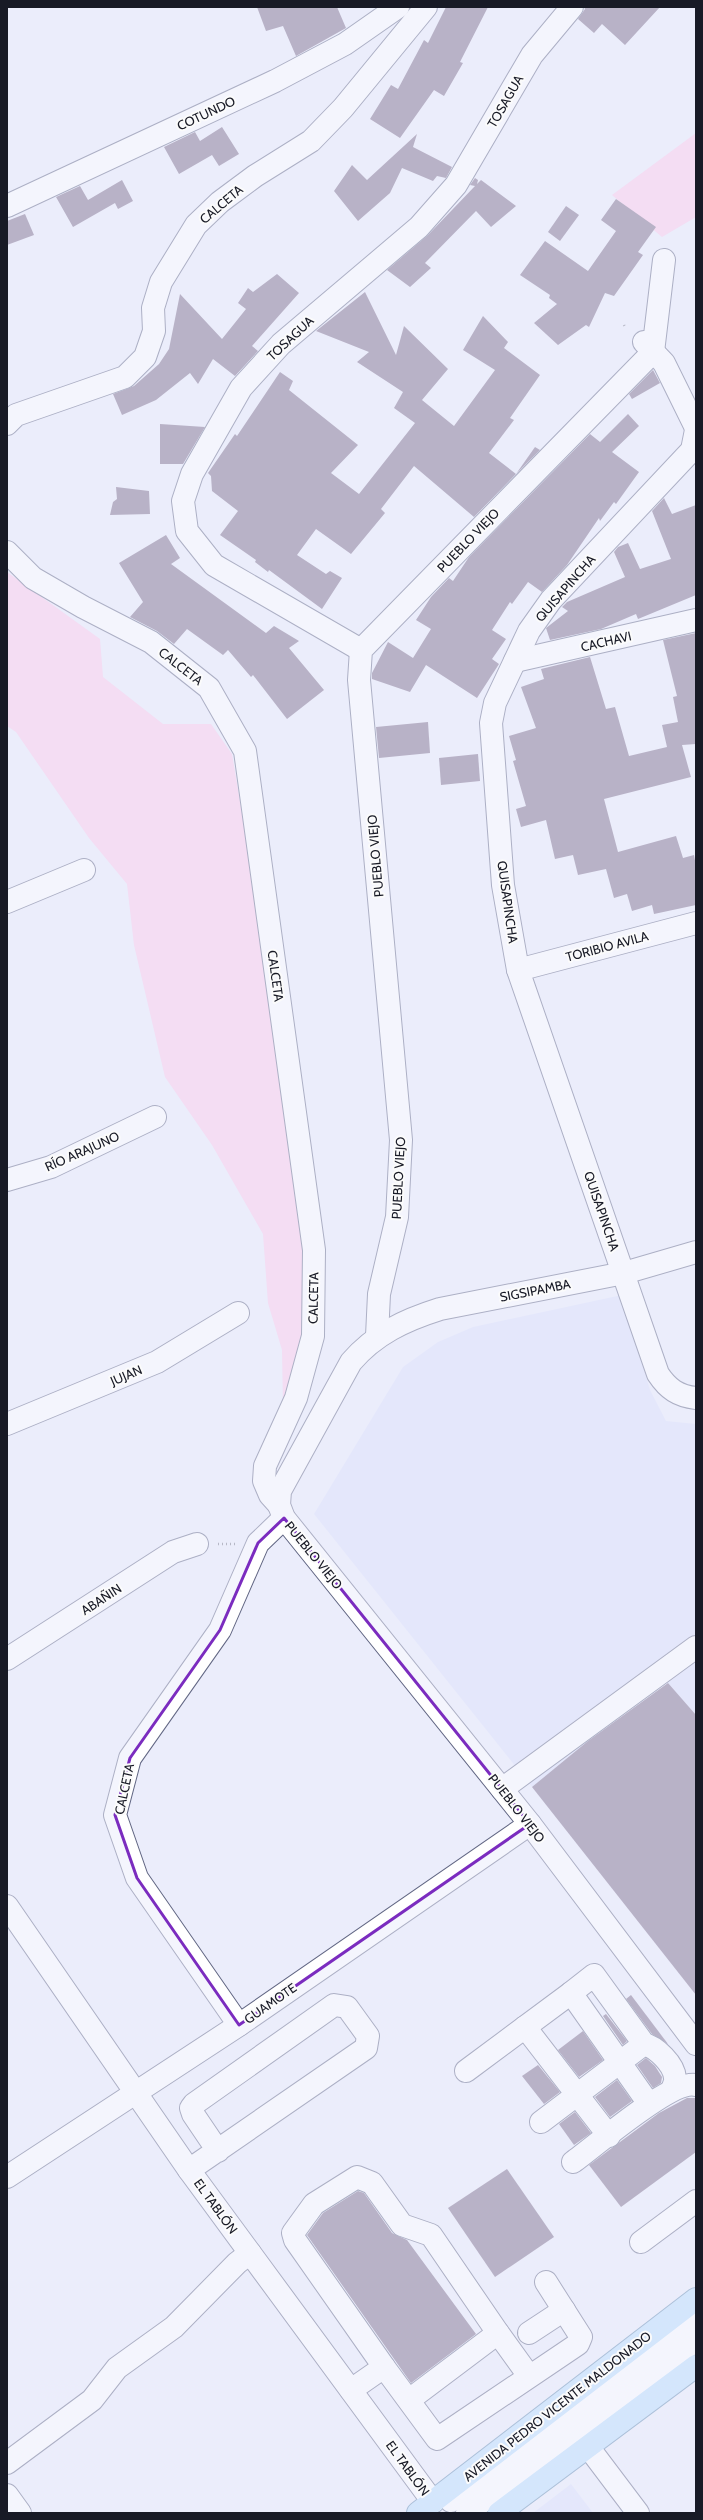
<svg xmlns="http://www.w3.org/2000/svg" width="703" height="2520" viewBox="0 0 703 2520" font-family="Cabin,sans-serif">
  <rect width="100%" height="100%" fill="#ebedfb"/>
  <g fill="#dce1fa">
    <polygon points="622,1295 650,1390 666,1421 696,1424 696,1715 664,1680 532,1787 314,1514 403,1367 438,1342 473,1327"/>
    <polygon points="571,2484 593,2513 533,2513"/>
  </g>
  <g fill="#fec9e8">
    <polygon points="696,133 696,217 662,237 612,195"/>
    <polygon points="7,572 100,639 103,677 163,724 211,724 232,754 308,1208 311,1330 283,1406 282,1350 268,1303 263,1234 212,1145 165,1077 134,945 127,884 89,838 16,732 7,726"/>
  </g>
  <g fill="#7b6b87">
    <polygon points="257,7 337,7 346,28 296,56 283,26 266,31"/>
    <polygon points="446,7 488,7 460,62 463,63 444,96 434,90 400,138 370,119 391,85 398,89 424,40 428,43"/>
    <polygon points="584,7 660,7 625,45 602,24 594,33 578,19 585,9"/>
    <polygon points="222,127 239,154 219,166 212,155 179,174 164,147 195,132 200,141"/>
    <polygon points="417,134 413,147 452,167 446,178 437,176 433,181 402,168 390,193 358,221 334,191 352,165 367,180"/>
    <polygon points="475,178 478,180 477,184 481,180 516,206 491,227 476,211 425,263 431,268 410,287 387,270 428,235 475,186 470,185"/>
    <polygon points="122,180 133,201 118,209 115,203 73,227 56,197 80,186 88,200"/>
    <polygon points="616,199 656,227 638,252 643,255 614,296 605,293 589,327 586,325 558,345 534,323 557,304 549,298 550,295 520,275 545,241 588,271 616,231 601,220"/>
    <polygon points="566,206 579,215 560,241 548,232"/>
    <polygon points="25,214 34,235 7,245 7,221"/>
    <polygon points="277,274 299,293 252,346 258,351 235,376 213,359 198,384 190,373 156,400 122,415 113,394 134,386 159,364 169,349 180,294 222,339 246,309 238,303 248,288 253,292"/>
    <polygon points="365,292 396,355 404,326 448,369 422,400 454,426 495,370 463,350 483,316 508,342 504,348 540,375 510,418 514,420 489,453 516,474 474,517 414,466 381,509 385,513 351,554 316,529 297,555 326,574 330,571 342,578 322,609 269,570 268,572 255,562 256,560 220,535 238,511 212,491 211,476 208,473 235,434 237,436 280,372 293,381 289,390 358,445 331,473 359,494 415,423 394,408 403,392 357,362 369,352 316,331"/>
    <polygon points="653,370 660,383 632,399 629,394"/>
    <polygon points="628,414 639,426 612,452 639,472 616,504 614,502 600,521 599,518 567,565 542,592 528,582 512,604 510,602 492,630 506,639 492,659 499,664 477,698 426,665 410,692 372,679 372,673 388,642 413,658 431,629 416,620 431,597 449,578 453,581 469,557 590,434 600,442"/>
    <polygon points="160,424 205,427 183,464 160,464"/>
    <polygon points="535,447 540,450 516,474"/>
    <polygon points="116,487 149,491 150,514 110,515 113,502 117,499"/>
    <polygon points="664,498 672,514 696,505 696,595 638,619 636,614 601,629 550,640 546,628 568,611 562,607 567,602 625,577 614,552 618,547 628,543 640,569 671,559 652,511"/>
    <polygon points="166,535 180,558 171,564 266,633 274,626 299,641 289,648 324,690 287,719 253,675 251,677 228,650 223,655 187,629 174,644 157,631 130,617 143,602 119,563"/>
    <polygon points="696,633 696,744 682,745 691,777 604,799 618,852 676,836 683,858 694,855 696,866 696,905 654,914 652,905 632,911 627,894 614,898 606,869 578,875 573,855 555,859 546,820 521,827 516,809 526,806 513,761 516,760 509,736 536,728 521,687 544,679 541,669 590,657 606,709 615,707 629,756 667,747 662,725 678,722 673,697 677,696 663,640"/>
    <polygon points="428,722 430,753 379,758 376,727"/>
    <polygon points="478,754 480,781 441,785 439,758"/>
    <polygon points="668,1683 696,1715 696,1995 532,1787 588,1741"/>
    <polygon points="631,1995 668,2044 652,2034 626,1999"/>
    <polygon points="606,2014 627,2041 623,2045 603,2016"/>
    <polygon points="583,2031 603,2060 579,2077 558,2050"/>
    <polygon points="646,2058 655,2066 662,2077 661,2083 653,2088 637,2065"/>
    <polygon points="538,2065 560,2092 544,2104 522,2076"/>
    <polygon points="617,2080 632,2101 610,2117 595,2097"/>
    <polygon points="687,2098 696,2098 696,2152 621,2207 589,2165 659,2113"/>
    <polygon points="575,2112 591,2133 574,2145 559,2124"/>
    <polygon points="507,2169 554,2237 495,2277 448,2208"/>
    <polygon points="358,2191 364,2193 392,2233 407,2240 476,2334 411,2383 307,2235 323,2213"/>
  </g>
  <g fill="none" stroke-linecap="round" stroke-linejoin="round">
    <g stroke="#616683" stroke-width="24">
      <g id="minor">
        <polyline points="7,206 275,81 345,44 398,7"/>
        <polyline points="644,342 664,363 696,428"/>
        <polyline points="7,424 16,415 125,377 145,357 154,331 153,308 161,282 196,225 220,202 255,176 311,141 343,108 426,7"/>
        <path d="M696,430L692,450L551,600L529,631L495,703L491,723L503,885L518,970L658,1374C668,1389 678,1396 696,1398"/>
        <polyline points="7,552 33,578 83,607 151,642 209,688 245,751 314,1250 313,1336 296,1398 265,1466 264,1481 270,1495 279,1505"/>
        <polyline points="361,650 214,565 187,531 183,501 192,474 241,388 281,344 419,227 456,185 532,55 572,7"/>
        <polyline points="515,661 696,620"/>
        <polyline points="7,902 84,870"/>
        <polyline points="518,970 696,923"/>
        <polyline points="7,1180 51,1167 155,1117"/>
        <path d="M696,1252L624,1273L440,1309C405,1320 375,1334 351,1362L280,1491L279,1505L284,1518L530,1824L696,2044"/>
        <polyline points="377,1336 379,1294 397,1217 401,1140 359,680 361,650 653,352 664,260"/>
        <polyline points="7,1424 157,1362 238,1313"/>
        <polyline points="7,1659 173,1552 197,1544"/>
        <polyline points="502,1789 696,1647"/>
        <polyline points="7,1906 189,2170 433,2502"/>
        <polyline points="239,2025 137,1878 115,1815 130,1758 220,1630 258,1543 284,1518"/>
        <polyline points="525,2027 609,2136"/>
        <polyline points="466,2071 571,1993"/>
        <path d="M649,2104L571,1993L594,1975L644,2044C656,2047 674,2064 675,2078C676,2082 673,2086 672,2090"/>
        <polyline points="541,2122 644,2044"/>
        <path d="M573,2162C596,2146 671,2079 696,2085"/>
        <polyline points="189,2170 366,2048 368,2036 347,2007 334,2005 194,2104 191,2108 193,2114 218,2151"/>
        <polyline points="7,2177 239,2025 530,1824"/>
        <polyline points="641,2242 696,2201"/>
        <polyline points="498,2333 529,2376"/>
        <polyline points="529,2333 564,2310"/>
        <polyline points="384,2367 295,2240 293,2233 314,2204 357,2177 372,2183 402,2225 431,2235 498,2333 409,2400"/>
        <polyline points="351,2390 384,2367 437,2439 578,2344 581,2337 546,2282"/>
        <polyline points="589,2448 638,2513"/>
        <polyline points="7,2463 92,2400 117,2368 174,2327 237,2263 250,2253"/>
        <polyline points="7,2495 20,2513"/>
        <polyline points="451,2501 696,2320"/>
        <polyline points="467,2513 696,2340"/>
      </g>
    </g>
    <g stroke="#618bb0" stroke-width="24">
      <g id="major">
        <polyline points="418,2513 696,2299"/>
        <polyline points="499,2513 696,2366"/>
      </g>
    </g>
    <g stroke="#777986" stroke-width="2.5" stroke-dasharray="1 3" stroke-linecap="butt">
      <polyline points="624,325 625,327"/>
      <polyline points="218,1544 235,1544"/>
    </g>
    <use href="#minor" stroke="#fff" stroke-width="22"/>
    <use href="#major" stroke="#b8defc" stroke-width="22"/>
  </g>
  <path d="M0 0H703V2520H0ZM284,1518L530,1824L239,2025L137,1878L115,1815L130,1758L220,1630L258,1543Z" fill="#ebedfb" fill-opacity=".55" fill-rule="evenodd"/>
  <path fill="none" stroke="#7b2cbf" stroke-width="3" stroke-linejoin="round" d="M284,1518L530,1824L239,2025L137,1878L115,1815L130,1758L220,1630L258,1543Z"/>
  <g text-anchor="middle" stroke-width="4" stroke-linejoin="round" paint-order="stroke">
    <g font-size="13" fill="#181a26" stroke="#fbfbfb">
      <text transform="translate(505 101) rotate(-60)" y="5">TOSAGUA</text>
      <text transform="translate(206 113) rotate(-25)" y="5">COTUNDO</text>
      <text transform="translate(221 204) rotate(-40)" y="5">CALCETA</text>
      <text transform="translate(290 338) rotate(-43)" y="5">TOSAGUA</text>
      <text transform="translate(468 540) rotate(-46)" y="5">PUEBLO VIEJO</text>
      <text transform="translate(565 588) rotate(-49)" y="5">QUISAPINCHA</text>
      <text transform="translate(606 641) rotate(-13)" y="5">CACHAVI</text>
      <text transform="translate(181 666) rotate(38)" y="5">CALCETA</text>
      <text transform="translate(375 856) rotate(-95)" y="5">PUEBLO VIEJO</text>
      <text transform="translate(508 902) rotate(82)" y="5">QUISAPINCHA</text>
      <text transform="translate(607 946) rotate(-15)" y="5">TORIBIO AVILA</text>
      <text transform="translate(276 976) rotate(82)" y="5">CALCETA</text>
      <text transform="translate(82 1151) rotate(-24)" y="5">RÍO ARAJUNO</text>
      <text transform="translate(398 1178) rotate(-87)" y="5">PUEBLO VIEJO</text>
      <text transform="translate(602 1211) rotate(71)" y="5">QUISAPINCHA</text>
      <text transform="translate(535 1290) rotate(-11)" y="5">SIGSIPAMBA</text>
      <text transform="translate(313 1298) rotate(-89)" y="5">CALCETA</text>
      <text transform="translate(126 1375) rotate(-23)" y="5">JUJAN</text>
      <text transform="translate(314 1555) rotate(51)" y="5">PUEBLO VIEJO</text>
      <text transform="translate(101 1599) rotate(-33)" y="5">ABAÑIN</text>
      <text transform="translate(124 1789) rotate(-78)" y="5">CALCETA</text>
      <text transform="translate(517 1808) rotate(52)" y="5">PUEBLO VIEJO</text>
      <text transform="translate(270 2003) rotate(-35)" y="5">GUAMOTE</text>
      <text transform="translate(216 2206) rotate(54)" y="5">EL TABLÓN</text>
      <text transform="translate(557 2406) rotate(-38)" y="5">AVENIDA PEDRO VICENTE MALDONADO</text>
      <text transform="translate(408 2468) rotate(54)" y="5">EL TABLÓN</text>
    </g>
  </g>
  <rect width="703" height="2520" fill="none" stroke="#181a26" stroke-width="16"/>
</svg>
